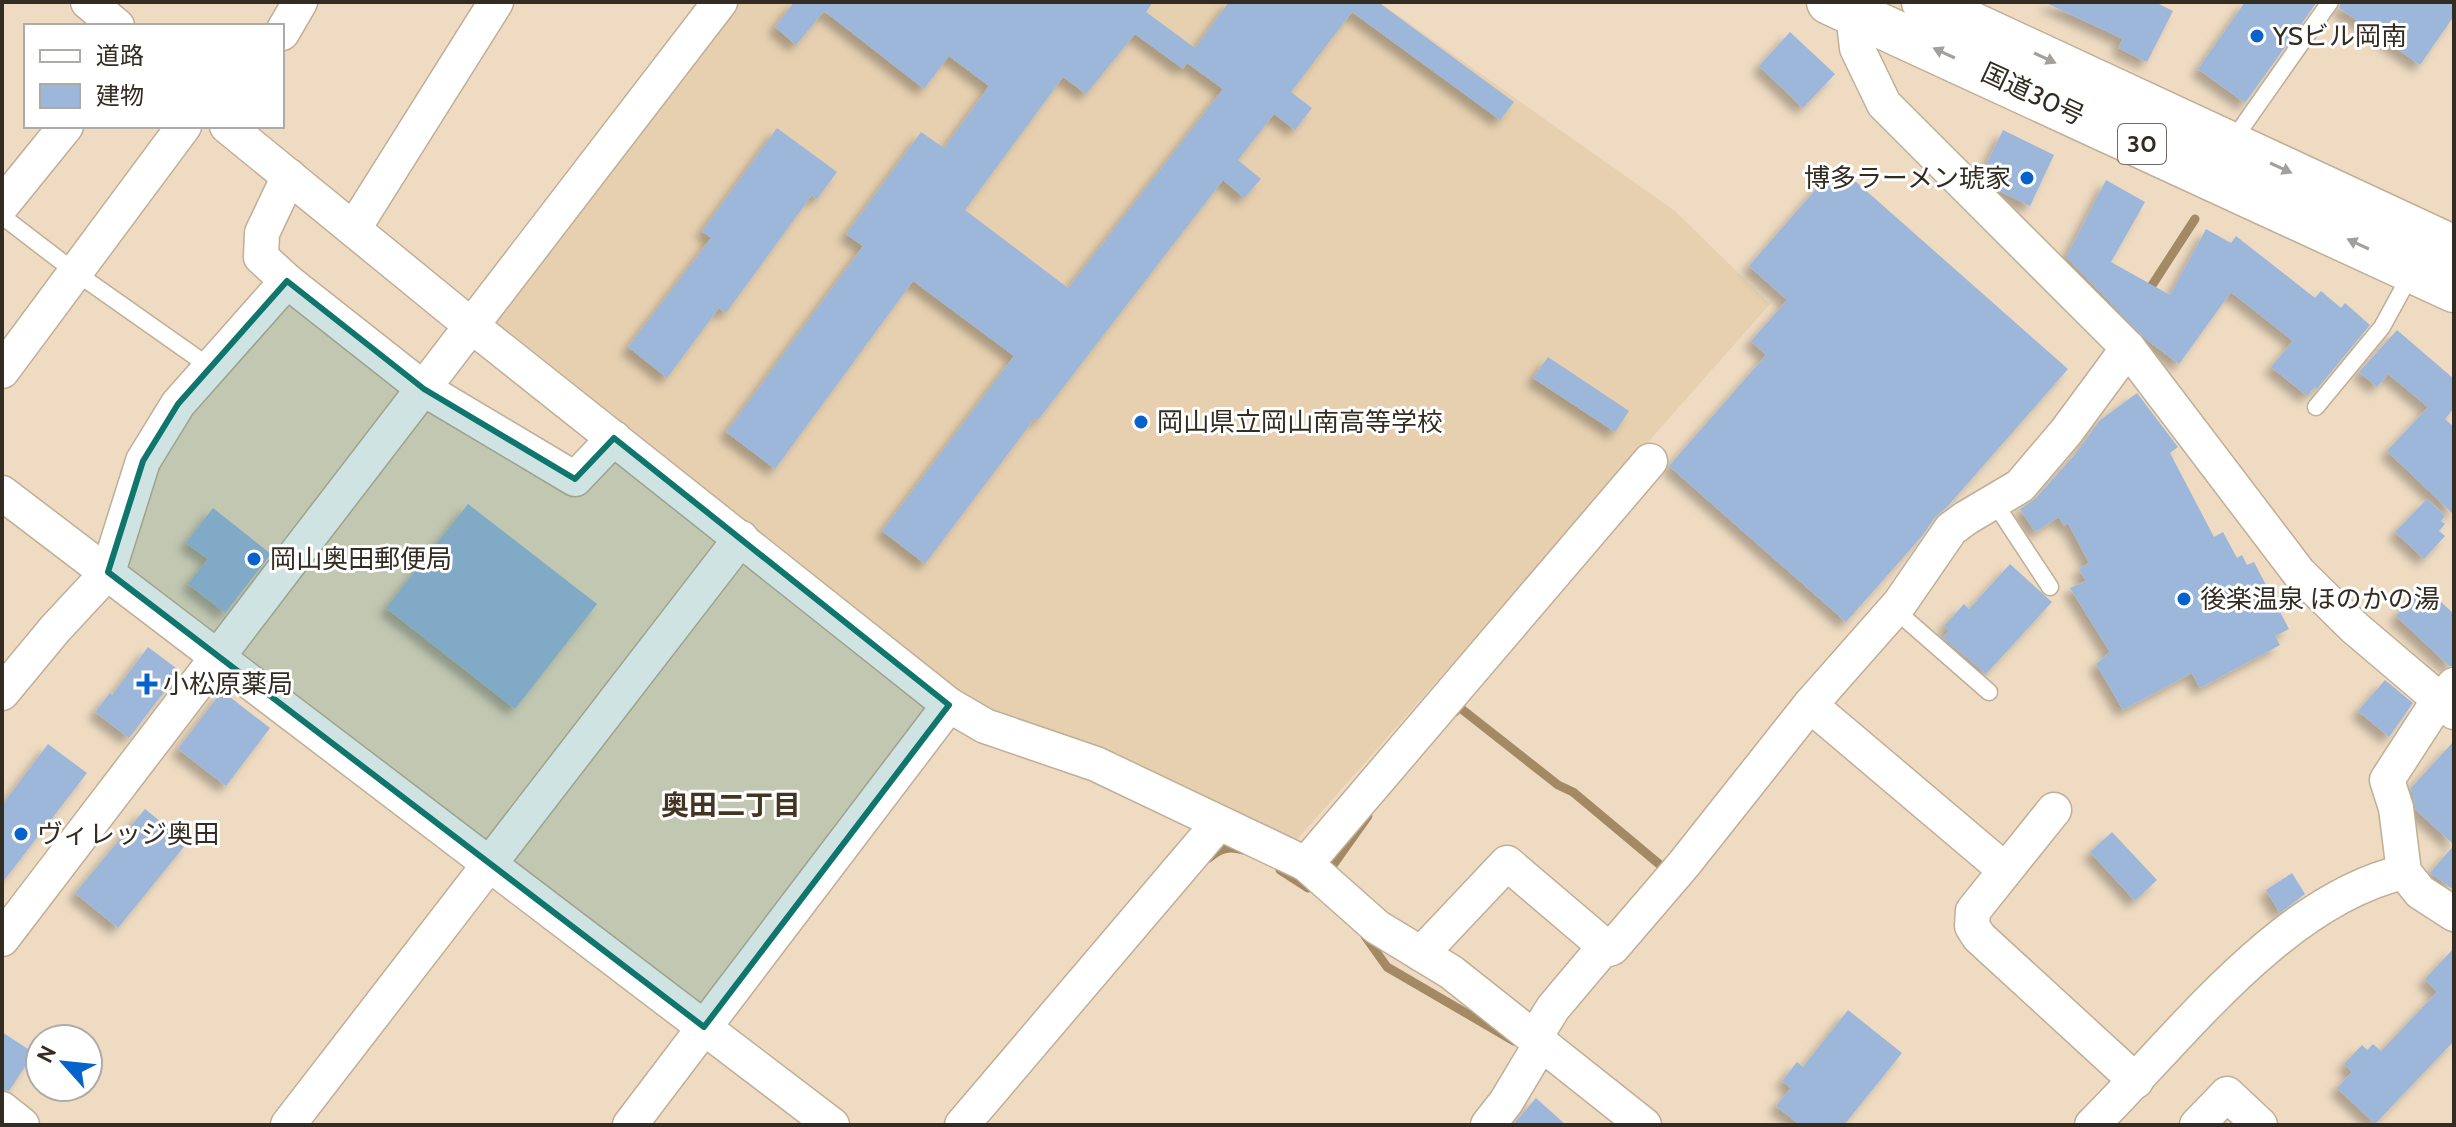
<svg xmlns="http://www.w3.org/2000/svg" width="2456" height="1127" viewBox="0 0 2456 1127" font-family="Cabin,'Noto Sans JP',sans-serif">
  <defs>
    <filter id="shadow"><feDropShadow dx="-7" dy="7" stdDeviation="4" flood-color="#0004"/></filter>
  </defs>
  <rect width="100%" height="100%" fill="#eedbc2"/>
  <polygon fill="#e6d0b0" points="736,2 1379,2 1675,211 1770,304 1294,843 957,700 492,322"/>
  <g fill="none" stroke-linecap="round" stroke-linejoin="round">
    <g stroke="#a48965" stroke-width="9">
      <polyline points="2147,293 2195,219"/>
      <polyline points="1455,712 1459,707 1558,785 1573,792 1665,869"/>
      <path d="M1209,858C1220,848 1229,846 1243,850"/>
      <polyline points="1331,868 1368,816"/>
      <polyline points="1280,870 1308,888"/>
      <polyline points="1365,936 1387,967 1514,1041"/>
    </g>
  </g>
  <g fill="#9db7db" fill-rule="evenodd" filter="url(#shadow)">
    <path d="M794,2H1153L1146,12L1195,48L1229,2H1378L1514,102L1500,120L1352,12L1291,92L1312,108L1295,130L1274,114L1238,160L1261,179L1244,198L1223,180L1038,420L1035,418L925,564L882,531L1014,356L913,281L775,469L726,432L863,246L846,234L921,132L944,148L989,86L949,56L924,89L824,11L796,45L775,27ZM1135,34L1183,69L1187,63L1223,89L1068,288L965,210L1063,77L1086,94Z"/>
    <polygon points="2044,2 2155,2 2173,11 2147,62 2118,48 2123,39"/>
    <polygon points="2245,2 2317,2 2245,103 2198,69"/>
    <polygon points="2341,2 2454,2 2454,16 2420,65 2339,8"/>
    <polygon points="1790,32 1835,74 1803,108 1759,66"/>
    <polygon points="777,128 837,172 817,199 812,195 726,313 719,308 667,378 628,347 711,238 702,231"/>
    <polygon points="2003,130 2054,155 2030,206 1999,191 1982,173"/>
    <polygon points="1837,165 2068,369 1947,507 1935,517 1923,535 1846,622 1669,466 1766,355 1751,341 1787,300 1749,266"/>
    <polygon points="2106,180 2145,202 2111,262 2170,295 2206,229 2231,243 2236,236 2315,298 2321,291 2341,308 2345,303 2370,325 2317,389 2315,387 2307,396 2271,367 2293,341 2231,292 2179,364 2147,340 2066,257"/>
    <polygon points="2397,330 2454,379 2454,408 2445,419 2454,427 2454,515 2387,451 2428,407 2388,374 2377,387 2359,372"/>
    <polygon points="1548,357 1629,411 1615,432 1533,378"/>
    <polygon points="2137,393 2178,447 2170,453 2214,537 2223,532 2237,558 2242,555 2247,565 2254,562 2289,629 2275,636 2280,645 2200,688 2192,673 2123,710 2096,664 2110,652 2070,588 2086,581 2079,569 2089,563 2068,523 2064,526 2059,517 2035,532 2020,509 2035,499 2077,452 2099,421"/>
    <polygon points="2427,499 2445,516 2441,521 2445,524 2439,531 2445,536 2424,559 2395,532"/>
    <polygon points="468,504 597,604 515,709 386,608"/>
    <polygon points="213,508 271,554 225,613 188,584 208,559 186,543"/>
    <polygon points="2010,564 2052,602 1986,674 1943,638 1949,631 1944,626 1964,604 1969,609"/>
    <polygon points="2424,586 2454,614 2454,666 2449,666 2396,616"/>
    <polygon points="148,647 180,671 129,738 95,712 110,693 112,695"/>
    <polygon points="2385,680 2413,703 2389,737 2358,711"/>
    <polygon points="222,691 270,728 226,786 178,749"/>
    <polygon points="2454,741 2454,845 2416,810 2411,788"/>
    <polygon points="48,744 87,773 2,883 2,805"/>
    <polygon points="145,809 187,843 118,928 75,893"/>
    <polygon points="2112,832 2157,880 2135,901 2090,852"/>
    <polygon points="2454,845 2454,890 2430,873"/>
    <polygon points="2292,873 2305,894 2280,913 2266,890"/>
    <polygon points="2454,948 2454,1041 2375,1124 2337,1088 2352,1072 2344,1064 2362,1045 2367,1050 2373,1044 2381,1051 2437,992 2425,979"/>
    <polygon points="1848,1010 1902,1053 1844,1125 1800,1125 1776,1106 1791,1088 1782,1081 1797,1062 1803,1067"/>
    <polygon points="2,1032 34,1053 9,1091 2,1089"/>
    <polygon points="1536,1098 1566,1125 1513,1125"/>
  </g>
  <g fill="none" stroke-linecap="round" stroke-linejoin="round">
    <g stroke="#c0ae96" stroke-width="19">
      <g id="service">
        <polyline points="2231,143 2330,2"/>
        <polyline points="2,216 75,272 210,367"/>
        <polyline points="2316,407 2382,327 2412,272"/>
        <polyline points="1994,502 2050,587"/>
        <polyline points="1894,609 1989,692"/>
      </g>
    </g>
    <g stroke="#c0ae96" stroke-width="37">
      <g id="minor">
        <polyline points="88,2 117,26"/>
        <polyline points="1858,2 1853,13 1857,48 1884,104 2128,348 2299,573 2355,628 2454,712"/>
        <polyline points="282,33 300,2"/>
        <polyline points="227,126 473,327 949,705 985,726 1096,764 1306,864 1377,927 1451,972 1644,1125"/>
        <polyline points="289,176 262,233 261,257 287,281 424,389 575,479 614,438"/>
        <polyline points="2,205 66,126"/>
        <polyline points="354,228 496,2"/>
        <polyline points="2,371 184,126"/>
        <polyline points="2,493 832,1125"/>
        <polyline points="2454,685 2433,709 2387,780 2396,808 2404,872 2420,892 2454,914"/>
        <polyline points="2,693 55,629 108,572 143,461 178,404 287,281"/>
        <polyline points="1810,705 2005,870"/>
        <polyline points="2054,810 1973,911 1972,926 1979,937 2136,1081"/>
        <polyline points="1306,864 1650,461"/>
        <path d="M2,939C239,625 482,315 720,2"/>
        <polyline points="1421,954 1507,863 1608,949"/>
        <polyline points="1535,1037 1553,1008 1601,951 1612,948 1684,864 1810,705 1900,603 1951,529 1966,518 2020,486 2066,432 2128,348"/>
        <polyline points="2,1109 22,1125"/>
        <polyline points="288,1125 741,538"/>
        <polyline points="630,1125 949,705"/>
        <polyline points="962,1125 1218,824"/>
        <polyline points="1488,1125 1506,1102 1542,1042"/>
        <path d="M2092,1125C2179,1039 2281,900 2404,872"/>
        <polyline points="2197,1125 2227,1094 2260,1125"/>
      </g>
    </g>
    <g stroke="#c0ae96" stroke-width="47">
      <g id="trunk">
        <polyline points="1829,2 2454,290"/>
        <polyline points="1924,2 2454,248"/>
      </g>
    </g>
    <use href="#service" stroke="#fff" stroke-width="16"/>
    <use href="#minor" stroke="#fff" stroke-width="34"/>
    <use href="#trunk" stroke="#fff" stroke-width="44"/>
  </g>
  <defs><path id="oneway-solid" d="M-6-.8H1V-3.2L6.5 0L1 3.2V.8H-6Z" transform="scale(2)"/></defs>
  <g fill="#a3a09c">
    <use href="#oneway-solid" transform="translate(1944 53) rotate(-155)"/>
    <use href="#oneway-solid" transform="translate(2045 58) rotate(25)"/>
    <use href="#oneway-solid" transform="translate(2281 168) rotate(25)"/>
    <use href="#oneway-solid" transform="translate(2358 244) rotate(-155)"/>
  </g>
  <path fill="#0f766e" fill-opacity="0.2" stroke="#0f766e" stroke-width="6" stroke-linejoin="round" d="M287,281L424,389L575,479L614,438L949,705L704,1027L108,572L143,461L178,404Z"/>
  <g fill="#0663cc" stroke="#fff" stroke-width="3">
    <circle cx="2257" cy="36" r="8"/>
    <circle cx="2027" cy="178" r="8"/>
    <circle cx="1141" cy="422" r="8"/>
    <circle cx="254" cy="559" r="8"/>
    <circle cx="2184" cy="599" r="8"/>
    <path d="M143 672h8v8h8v8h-8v8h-8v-8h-8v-8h8z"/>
    <circle cx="21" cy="834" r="8"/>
  </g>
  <g text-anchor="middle" stroke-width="6" stroke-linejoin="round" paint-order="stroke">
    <rect fill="#fff" stroke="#706b64" stroke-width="2" x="2118" y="124" width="48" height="40" rx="6"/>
    <g font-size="24" font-weight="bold" fill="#332c22">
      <text x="2142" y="152">30</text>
    </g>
    <g font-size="26" fill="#332c22" stroke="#fff" text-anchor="start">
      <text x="2273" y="45">YSビル岡南</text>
      <text x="2011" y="187" text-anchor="end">博多ラーメン琥家</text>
      <text x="1157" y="431">岡山県立岡山南高等学校</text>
      <text x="270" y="568">岡山奥田郵便局</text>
      <text x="2200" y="608">後楽温泉 ほのかの湯</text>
      <text x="163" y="693">小松原薬局</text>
      <text x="37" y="843">ヴィレッジ奥田</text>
    </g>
    <g font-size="26" fill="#332c22" stroke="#fff">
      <text transform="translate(2033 94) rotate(25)" y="9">国道30号</text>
    </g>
    <g font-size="28" font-weight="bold" fill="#443521" stroke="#fff">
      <text x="731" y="815">奥田二丁目</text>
    </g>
  </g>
  <rect width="2456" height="1127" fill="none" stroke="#332c22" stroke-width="8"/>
  <rect x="24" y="24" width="260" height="104" fill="#ffffff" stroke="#adaba7" stroke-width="2"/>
  <rect x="40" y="50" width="40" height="12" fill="#ffffff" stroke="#adaba7" stroke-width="2"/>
  <text x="96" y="64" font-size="24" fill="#332c22">道路</text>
  <rect x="40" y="84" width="40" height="24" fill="#9db7db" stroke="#adaba7" stroke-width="2"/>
  <text x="96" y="104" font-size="24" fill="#332c22">建物</text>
  <g transform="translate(64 1063) rotate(297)"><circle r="38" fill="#ffffff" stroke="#adaba7" stroke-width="2"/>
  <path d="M0-6L14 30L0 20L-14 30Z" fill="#0663cc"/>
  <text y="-12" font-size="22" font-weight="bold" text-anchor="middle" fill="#332c22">N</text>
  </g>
</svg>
